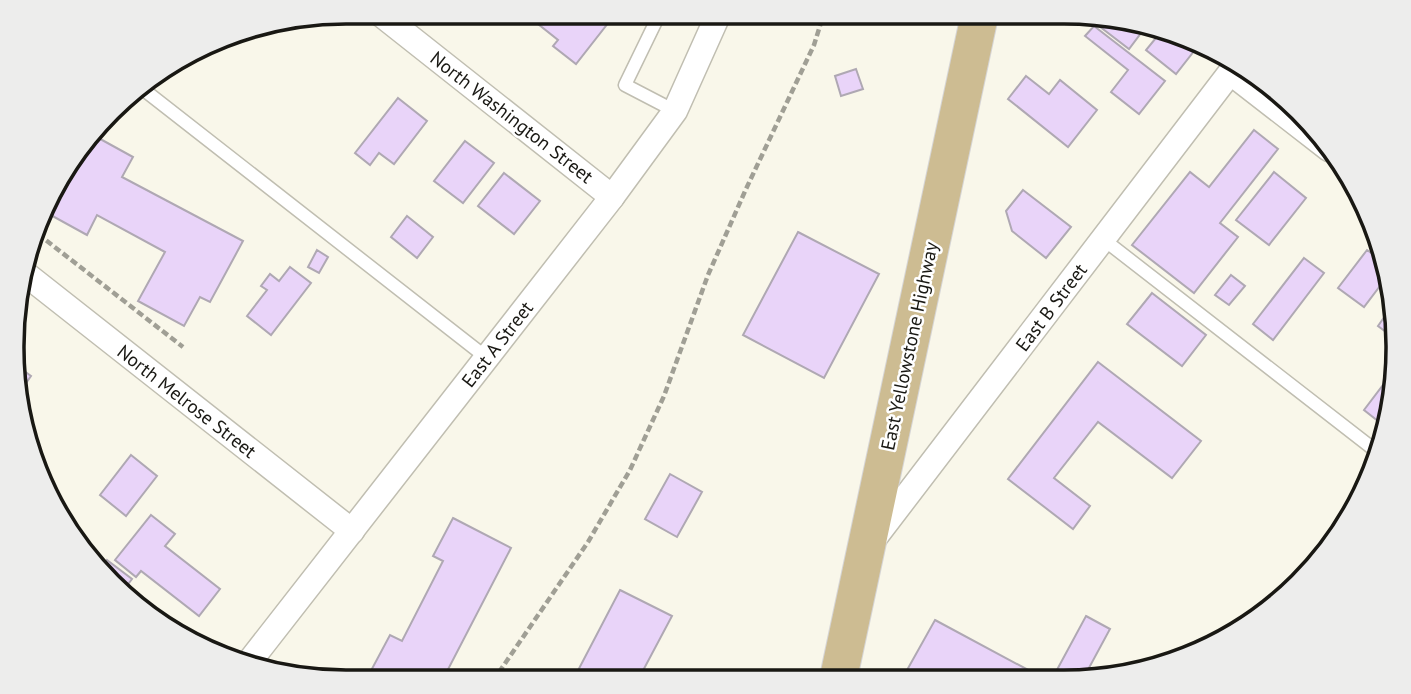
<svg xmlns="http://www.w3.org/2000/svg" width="1411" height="694" viewBox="0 0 1411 694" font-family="'PT Sans',sans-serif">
  <rect width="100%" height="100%" fill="#f9f7ea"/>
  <g fill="#e9d4f9" stroke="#afa8b3" stroke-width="2">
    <polygon points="539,12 616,13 576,64 553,46 558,40 533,20"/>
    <polygon points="1082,13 1085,13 1144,29 1129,49"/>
    <polygon points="1094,26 1165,81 1139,114 1111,92 1128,70 1085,36"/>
    <polygon points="1160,33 1191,41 1198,46 1176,74 1146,50"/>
    <polygon points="856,69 863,89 841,96 835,76"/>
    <polygon points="1026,76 1049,94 1060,80 1097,110 1068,147 1008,99"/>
    <polygon points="398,98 427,121 394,164 379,153 370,165 355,153"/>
    <polygon points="1254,130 1278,149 1220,223 1238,237 1194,293 1132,245 1190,172 1209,187"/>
    <polygon points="93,135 133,157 122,177 243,241 210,302 200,297 184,326 138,301 165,252 97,215 87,235 47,213 68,161"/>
    <polygon points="465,141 494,163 463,203 434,181"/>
    <polygon points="1274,172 1306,198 1269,245 1236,220"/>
    <polygon points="504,173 540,201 514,234 478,206"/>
    <polygon points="1023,190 1071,227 1046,258 1012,231 1006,211"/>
    <polygon points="407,216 433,237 417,258 391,237"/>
    <polygon points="798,232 879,274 824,378 743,335"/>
    <polygon points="317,250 328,257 319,273 308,267"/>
    <polygon points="1367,250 1384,262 1386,278 1364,307 1338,288"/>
    <polygon points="1304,258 1324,273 1273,340 1253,324"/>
    <polygon points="290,267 311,283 271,335 247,316 267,290 261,286 270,274 279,281"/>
    <polygon points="1231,275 1245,286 1229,305 1215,295"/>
    <polygon points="1152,293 1206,335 1182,366 1127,324"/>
    <polygon points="1390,309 1394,338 1378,326"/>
    <polygon points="1098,362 1201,441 1172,478 1098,422 1054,478 1090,506 1073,529 1008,479"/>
    <polygon points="16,365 31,376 17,396 15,390"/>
    <polygon points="1383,385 1392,392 1383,425 1364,410"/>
    <polygon points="131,455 157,476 126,516 100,495"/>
    <polygon points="670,474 702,492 677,537 645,519"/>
    <polygon points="151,515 175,534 165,546 220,589 199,616 141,571 136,577 115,560"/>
    <polygon points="453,518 511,548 442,681 366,680 390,635 402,641 443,561 433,556"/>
    <polygon points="107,560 132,579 122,592 111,584 100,569"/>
    <polygon points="620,590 672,616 638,680 573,680"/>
    <polygon points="1086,616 1110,629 1083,679 1052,679"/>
    <polygon points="935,620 1045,679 902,679"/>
  </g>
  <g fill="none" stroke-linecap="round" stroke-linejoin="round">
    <g stroke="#c0beb1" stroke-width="15">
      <g id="service">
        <polyline points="660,13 625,85 675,111"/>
        <polyline points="139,86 487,358"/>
        <polyline points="1103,239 1376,451"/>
      </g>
    </g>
    <g stroke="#c0beb1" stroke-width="27">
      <g id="minor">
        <polyline points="378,12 612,197"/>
        <polyline points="1231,73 1329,149"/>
        <polyline points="23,272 352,531"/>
        <polyline points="873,540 1236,65"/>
        <polyline points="250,661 612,197 675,111 719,13"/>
      </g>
    </g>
    <g stroke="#d6d5d5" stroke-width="39">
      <polyline id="primary" points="838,680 980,13"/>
    </g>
    <g stroke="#a09f95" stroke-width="4.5" stroke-dasharray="7 3.5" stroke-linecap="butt">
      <polyline points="38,234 183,347"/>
      <polyline points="493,681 588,542 630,470 664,396 708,275 746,189 814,45 824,13"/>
    </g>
    <use href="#service" stroke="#fff" stroke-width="12"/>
    <use href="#minor" stroke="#fff" stroke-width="24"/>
    <use href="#primary" stroke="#cdbc92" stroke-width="37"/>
  </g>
  <g text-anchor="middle" stroke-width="5" stroke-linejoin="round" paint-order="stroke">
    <g font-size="19" fill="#191813" stroke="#fff">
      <text transform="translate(512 117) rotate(38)" y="7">North Washington Street</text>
      <text transform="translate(1051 307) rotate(-53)" y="7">East B Street</text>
      <text transform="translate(497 344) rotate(-52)" y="7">East A Street</text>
      <text transform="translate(909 346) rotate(-78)" y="7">East Yellowstone Highway</text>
      <text transform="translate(187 401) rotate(38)" y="7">North Melrose Street</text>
    </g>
  </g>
  <path d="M0 0H1411V694H0ZM346 24H1064A322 322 0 0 1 1386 346V348A322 322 0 0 1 1064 670H346A322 322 0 0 1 24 348V346A322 322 0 0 1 346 24Z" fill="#ededec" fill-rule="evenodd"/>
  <path fill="none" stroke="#191813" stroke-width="3.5" d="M346 24H1064A322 322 0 0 1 1386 346V348A322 322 0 0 1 1064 670H346A322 322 0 0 1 24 348V346A322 322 0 0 1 346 24Z"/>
</svg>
